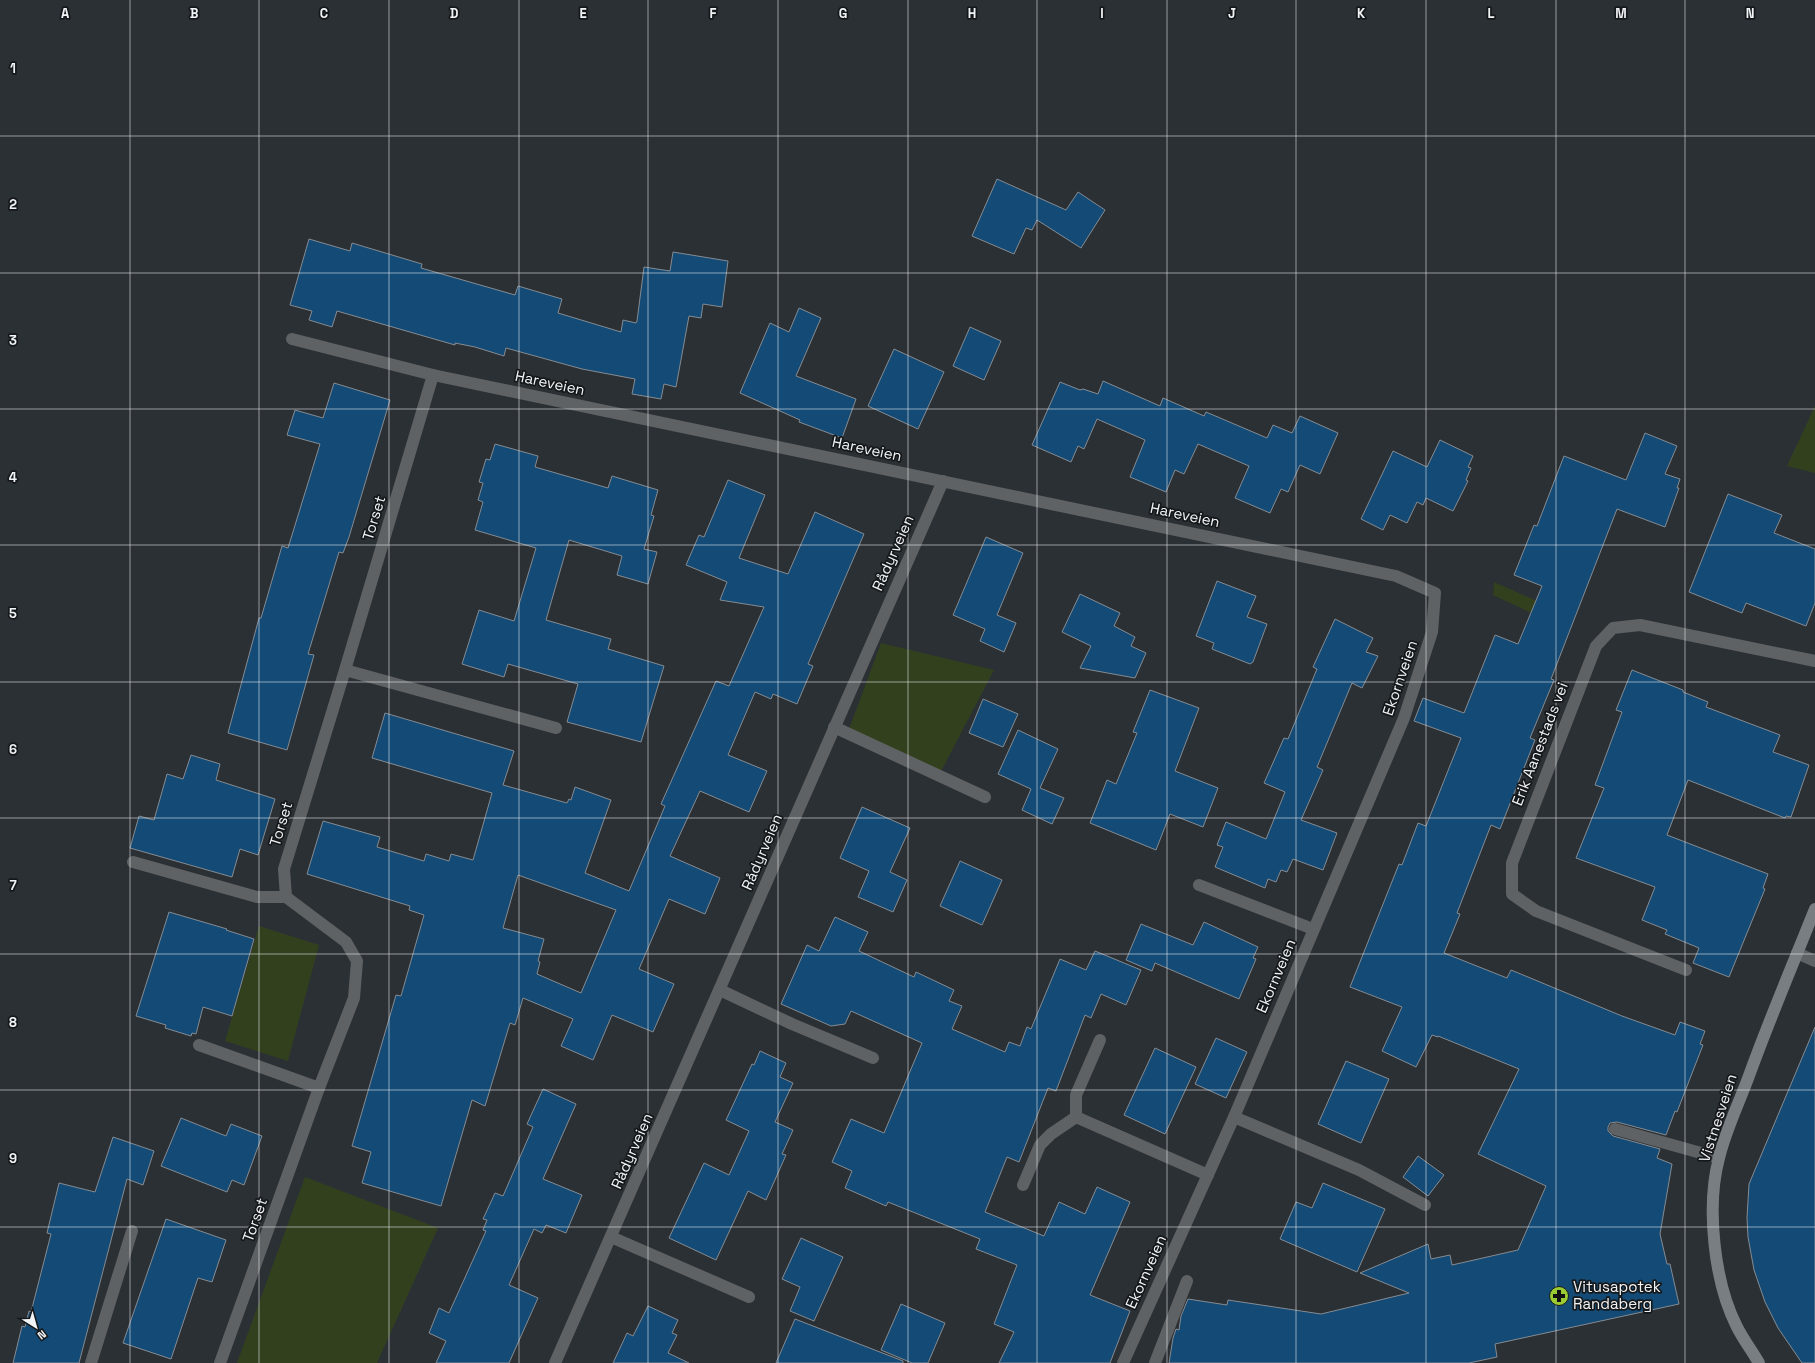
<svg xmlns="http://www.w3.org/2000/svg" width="1815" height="1363" viewBox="0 0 1815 1363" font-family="'Space Grotesk',sans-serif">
  <rect width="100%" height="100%" fill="#2b3035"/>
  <g fill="#33401e">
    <polygon points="1815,406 1815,473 1787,466"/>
    <polygon points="1494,582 1557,610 1559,626 1493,595"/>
    <polygon points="881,643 994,670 938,777 849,729"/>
    <polygon points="259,926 319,945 288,1061 225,1041"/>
    <polygon points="305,1177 438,1228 377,1363 237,1363"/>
  </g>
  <g fill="#144b76" stroke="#858b91" fill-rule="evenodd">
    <polygon points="997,179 1066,210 1078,192 1105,210 1081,248 1037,220 1032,230 1026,228 1014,254 972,236"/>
    <polygon points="309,239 350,251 352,243 422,264 421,268 515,295 518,286 562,299 558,313 621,332 623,320 636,323 637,321 644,267 670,271 673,252 728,261 722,307 703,304 701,318 689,316 676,387 664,384 661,399 632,394 635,379 582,369 506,348 504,356 475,347 455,343 455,345 337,311 332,327 309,320 312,311 290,305"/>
    <polygon points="799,308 821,318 796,376 856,399 842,438 799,422 800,420 740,393 770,323 789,332"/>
    <polygon points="970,327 1001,341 984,380 953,366"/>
    <polygon points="894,349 944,372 918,429 868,406"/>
    <polygon points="1103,381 1160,406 1163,398 1204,416 1206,412 1267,438 1273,425 1292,433 1300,416 1338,433 1320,474 1300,465 1288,492 1281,489 1270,513 1235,498 1249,466 1198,444 1184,474 1175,470 1166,492 1130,477 1145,440 1097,419 1084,449 1078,446 1071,462 1032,445 1060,382 1080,390 1083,389 1098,394"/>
    <polygon points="334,383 390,400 349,537 343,553 339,552 308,654 314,655 287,750 228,733 259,618 261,618 282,546 288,548 320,444 287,435 295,410 323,418"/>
    <polygon points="1645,433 1677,446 1665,474 1680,479 1677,488 1679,488 1665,527 1617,509 1551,679 1554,680 1530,738 1535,740 1500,829 1491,825 1457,913 1460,914 1444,953 1507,978 1511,970 1622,1016 1675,1035 1680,1022 1705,1031 1700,1044 1703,1045 1677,1112 1675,1111 1666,1135 1617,1122 1610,1123 1608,1127 1608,1131 1613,1136 1660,1149 1657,1158 1672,1164 1660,1234 1667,1264 1670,1264 1679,1304 1495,1344 1497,1357 1469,1363 1169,1363 1173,1338 1176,1329 1179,1330 1181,1316 1188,1299 1227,1305 1228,1300 1321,1314 1409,1293 1360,1273 1428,1244 1431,1259 1450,1255 1452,1265 1518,1250 1546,1186 1478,1154 1519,1069 1438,1036 1438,1037 1432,1035 1416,1067 1382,1051 1402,1007 1350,987 1399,864 1402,865 1418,823 1426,826 1461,738 1414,721 1423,698 1464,713 1495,635 1518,644 1542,586 1514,575 1534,525 1537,526 1564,456 1626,480"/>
    <polygon points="1440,440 1473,456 1468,467 1471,468 1466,480 1468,481 1453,511 1426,498 1423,505 1417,502 1407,523 1390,515 1383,530 1361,519 1393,451 1427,467"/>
    <polygon points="495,444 538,456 535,467 608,488 612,476 658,490 651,515 654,516 644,549 657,552 648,584 617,575 622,556 569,540 546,620 611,639 608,649 664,666 641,742 567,722 578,684 508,664 504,677 462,664 479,610 514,621 536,548 475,530 483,502 478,500 483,483 479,482 486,459 490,460"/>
    <path d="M728,480L765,495L739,558L788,574L815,512L864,534L808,664L813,666L797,704L773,694L771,699L755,692L728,755L767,771L749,812L700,791L670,856L720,878L705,914L669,899L639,969L674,984L653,1032L612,1015L593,1060L561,1046L573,1019L523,998L515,1025L510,1023L485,1106L472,1100L441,1206L362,1183L371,1152L352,1146L396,995L401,996L424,915L409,910L410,906L307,874L323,821L380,837L377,847L424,861L426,854L449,861L451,854L473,860L492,793L372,758L385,713L514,751L503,785L567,803L569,799L571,800L575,787L611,800L585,873L629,891L665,806L661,804L716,681L729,686L764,607L720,600L727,582L686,565L699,535L704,537ZM518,875L616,910L581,993L537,974L540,962L538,961L544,939L503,928Z"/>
    <polygon points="1728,494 1782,515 1774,533 1815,549 1815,603 1806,626 1746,603 1742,613 1689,592"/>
    <polygon points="986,537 1023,553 997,615 1016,623 1004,652 980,641 985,629 953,615"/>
    <polygon points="1217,581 1256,596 1247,617 1267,624 1253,662 1250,664 1212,649 1214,643 1196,636"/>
    <polygon points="1080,594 1120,613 1114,626 1135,637 1131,646 1146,653 1135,678 1080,668 1091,646 1062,632"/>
    <polygon points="1335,619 1373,638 1366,652 1378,656 1362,688 1352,683 1317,767 1323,770 1301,820 1337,833 1323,870 1293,859 1287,872 1281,870 1276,882 1268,879 1265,888 1215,867 1223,847 1217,845 1226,822 1266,839 1285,792 1264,783 1284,738 1288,739 1317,669 1313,667"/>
    <polygon points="1632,670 1683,690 1683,692 1708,702 1706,707 1780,735 1773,752 1809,765 1791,817 1786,816 1785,818 1688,780 1667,835 1768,874 1763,888 1765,889 1729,977 1693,963 1699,948 1665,934 1667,930 1642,920 1655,887 1576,858 1604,788 1595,785 1622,712 1616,710"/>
    <polygon points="1150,690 1199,708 1175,771 1218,788 1203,827 1170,814 1156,850 1090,823 1107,780 1116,784 1137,733 1133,732"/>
    <polygon points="983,699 1018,714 1003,747 969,733"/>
    <polygon points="1018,730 1058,749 1040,788 1064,798 1052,824 1022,810 1031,789 998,774"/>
    <polygon points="191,755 220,764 216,780 275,799 258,855 240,849 232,877 130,848 139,816 154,820 167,774 183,779"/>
    <polygon points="862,807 910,828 890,872 907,880 893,912 858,897 869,871 840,858"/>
    <polygon points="960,861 1002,880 982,925 940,906"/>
    <polygon points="169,912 227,929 226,930 254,939 232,1016 203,1007 196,1034 192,1033 191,1036 165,1028 166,1025 136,1016"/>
    <polygon points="835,917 868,932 859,951 914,977 916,972 954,990 949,1001 962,1006 952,1029 1005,1052 1009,1042 1020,1046 1027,1027 1031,1029 1060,959 1086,970 1095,951 1141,970 1126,1005 1101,994 1091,1018 1085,1015 1056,1091 1048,1088 1019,1162 1007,1157 985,1212 1044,1236 1059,1202 1085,1214 1097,1187 1130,1202 1090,1295 1130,1311 1110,1363 999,1363 1014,1332 994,1324 1017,1265 976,1249 980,1239 888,1202 886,1206 845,1188 852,1171 832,1162 851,1119 884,1133 922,1043 851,1011 845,1024 831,1026 781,1004 807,945 819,951"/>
    <polygon points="1204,922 1258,947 1253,958 1256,959 1239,999 1155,963 1152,971 1126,960 1141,924 1193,945"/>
    <polygon points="1815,1027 1815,1363 1802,1363 1778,1328 1765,1302 1754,1270 1748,1237 1747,1218 1749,1184"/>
    <polygon points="1216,1038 1247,1052 1226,1098 1195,1084"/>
    <polygon points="1155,1048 1196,1067 1165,1134 1124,1115"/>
    <polygon points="760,1051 786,1063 780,1077 793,1083 775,1122 793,1130 782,1154 786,1155 766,1200 748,1191 716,1260 669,1238 704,1163 729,1175 749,1131 726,1120 752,1064 754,1065"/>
    <polygon points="1346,1061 1389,1079 1361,1143 1318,1124"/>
    <polygon points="543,1089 576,1104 543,1179 582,1195 566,1233 546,1225 542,1233 534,1229 509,1285 538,1298 509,1363 436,1363 446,1341 429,1333 439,1308 449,1313 486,1231 483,1230 487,1220 483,1219 495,1193 503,1196 533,1127 527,1124"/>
    <polygon points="181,1118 226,1136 231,1124 262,1136 244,1185 232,1180 227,1192 161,1166"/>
    <polygon points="113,1137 154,1151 143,1185 127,1179 79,1363 13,1363 22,1326 25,1327 29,1311 31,1312 51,1234 47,1233 59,1183 95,1192"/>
    <polygon points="1418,1156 1444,1175 1428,1196 1403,1177"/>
    <polygon points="1323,1183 1385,1209 1357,1272 1280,1239 1296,1202 1312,1208"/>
    <polygon points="166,1219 226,1240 212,1282 198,1278 171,1359 123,1343"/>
    <polygon points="801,1238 843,1257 814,1321 790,1311 800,1287 782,1279"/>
    <polygon points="901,1304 945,1323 928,1363 912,1363 881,1350"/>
    <polygon points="648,1306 678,1320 672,1333 677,1335 668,1353 689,1363 613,1363 627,1333 633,1336"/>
    <polygon points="795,1319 903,1361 903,1363 776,1363"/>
  </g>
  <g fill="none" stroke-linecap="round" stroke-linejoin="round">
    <g stroke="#5f6264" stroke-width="12">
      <polyline points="1199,885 1313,929"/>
      <polyline points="1076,1117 1208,1175"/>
      <polyline points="1076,1117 1076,1095 1100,1040"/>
      <polyline points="1234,1117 1359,1170 1425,1205"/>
      <polyline points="1615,1129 1719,1158"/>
      <polyline points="1023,1185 1040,1145 1051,1134 1076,1117"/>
      <polyline points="91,1363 132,1231"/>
      <polyline points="1155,1363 1187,1281"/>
    </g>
    <g stroke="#5f6264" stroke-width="12">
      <polyline points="292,339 433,375 1396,576 1435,593 1432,632 1404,718 1234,1117 1123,1363"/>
      <polyline points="345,670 556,728"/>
      <polyline points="834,727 985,797"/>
      <polyline points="133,862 257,897 286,897"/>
      <polyline points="1797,953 1815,961"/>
      <polyline points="1686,970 1536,911 1512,894 1512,863 1596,646 1613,628 1640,625 1815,661"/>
      <polyline points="720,990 792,1024 873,1058"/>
      <polyline points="199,1045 319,1088"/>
      <polyline points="611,1237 749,1297"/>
      <polyline points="220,1363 319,1088 354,998 357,961 346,942 286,897 284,869 345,670 433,375"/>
      <polyline points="555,1363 943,481"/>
    </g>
    <path stroke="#797e82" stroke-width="12" d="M1759,1363C1752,1351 1743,1339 1737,1327C1714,1282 1706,1207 1719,1158C1726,1129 1740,1101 1750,1073C1770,1018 1793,964 1815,909"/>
  </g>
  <path fill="none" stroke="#f1f4f7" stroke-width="1" stroke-opacity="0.55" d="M130,0V1363M259,0V1363M389,0V1363M519,0V1363M648,0V1363M778,0V1363M908,0V1363M1037,0V1363M1167,0V1363M1296,0V1363M1426,0V1363M1556,0V1363M1685,0V1363M0,136H1815M0,273H1815M0,409H1815M0,545H1815M0,682H1815M0,818H1815M0,954H1815M0,1090H1815M0,1227H1815"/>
  <defs>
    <g id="pharmacy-disc" transform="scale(1)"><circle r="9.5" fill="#9acb34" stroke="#15181a"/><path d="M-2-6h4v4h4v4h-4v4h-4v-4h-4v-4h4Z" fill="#111"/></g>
  </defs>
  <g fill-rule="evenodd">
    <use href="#pharmacy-disc" x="1559" y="1296"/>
  </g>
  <g text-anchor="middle" stroke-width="3.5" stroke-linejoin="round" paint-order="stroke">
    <g font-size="15" fill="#f1f4f7" stroke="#15181a">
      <text transform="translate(550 383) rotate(12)" y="5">Hareveien</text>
      <text transform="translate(867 449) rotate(12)" y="5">Hareveien</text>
      <text transform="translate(1185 515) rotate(12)" y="5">Hareveien</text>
      <text transform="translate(374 518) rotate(-73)" y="5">Torset</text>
      <text transform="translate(893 553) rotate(-66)" y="5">Rådyrveien</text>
      <text transform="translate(1400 678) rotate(-71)" y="5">Ekornveien</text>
      <text transform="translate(1540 744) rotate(-69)" y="5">Erik Aanestads vei</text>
      <text transform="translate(281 824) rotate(-73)" y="5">Torset</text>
      <text transform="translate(762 852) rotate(-67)" y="5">Rådyrveien</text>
      <text transform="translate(1276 976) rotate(-67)" y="5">Ekornveien</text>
      <text transform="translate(1718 1118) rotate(-72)" y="5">Vistnesveien</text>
      <text transform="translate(632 1151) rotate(-66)" y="5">Rådyrveien</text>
      <text transform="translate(255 1220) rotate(-70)" y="5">Torset</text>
      <text transform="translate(1146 1272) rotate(-66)" y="5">Ekornveien</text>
    </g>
    <g font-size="15" fill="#f1f4f7" stroke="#15181a" text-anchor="start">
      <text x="1573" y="1292">Vitusapotek<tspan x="1573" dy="17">Randaberg</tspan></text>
    </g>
  </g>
  <g font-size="13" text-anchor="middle" font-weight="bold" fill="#f1f4f7" stroke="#15181a" stroke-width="3.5" stroke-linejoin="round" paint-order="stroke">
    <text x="65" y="18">A</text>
    <text x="194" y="18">B</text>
    <text x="324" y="18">C</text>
    <text x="454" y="18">D</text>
    <text x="583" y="18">E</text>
    <text x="713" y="18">F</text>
    <text x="843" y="18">G</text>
    <text x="972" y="18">H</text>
    <text x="1102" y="18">I</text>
    <text x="1232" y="18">J</text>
    <text x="1361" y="18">K</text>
    <text x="1491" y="18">L</text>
    <text x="1621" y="18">M</text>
    <text x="1750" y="18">N</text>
    <text x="13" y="73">1</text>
    <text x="13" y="209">2</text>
    <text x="13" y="345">3</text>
    <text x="13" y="482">4</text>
    <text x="13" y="618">5</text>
    <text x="13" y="754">6</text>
    <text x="13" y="890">7</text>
    <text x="13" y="1027">8</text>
    <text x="13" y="1163">9</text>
  </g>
  <g transform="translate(36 1327) rotate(143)" stroke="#15181a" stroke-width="3" paint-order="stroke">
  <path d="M0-3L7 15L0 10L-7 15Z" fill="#f1f4f7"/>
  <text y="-6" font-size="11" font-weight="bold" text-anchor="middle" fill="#f1f4f7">N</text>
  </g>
</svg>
